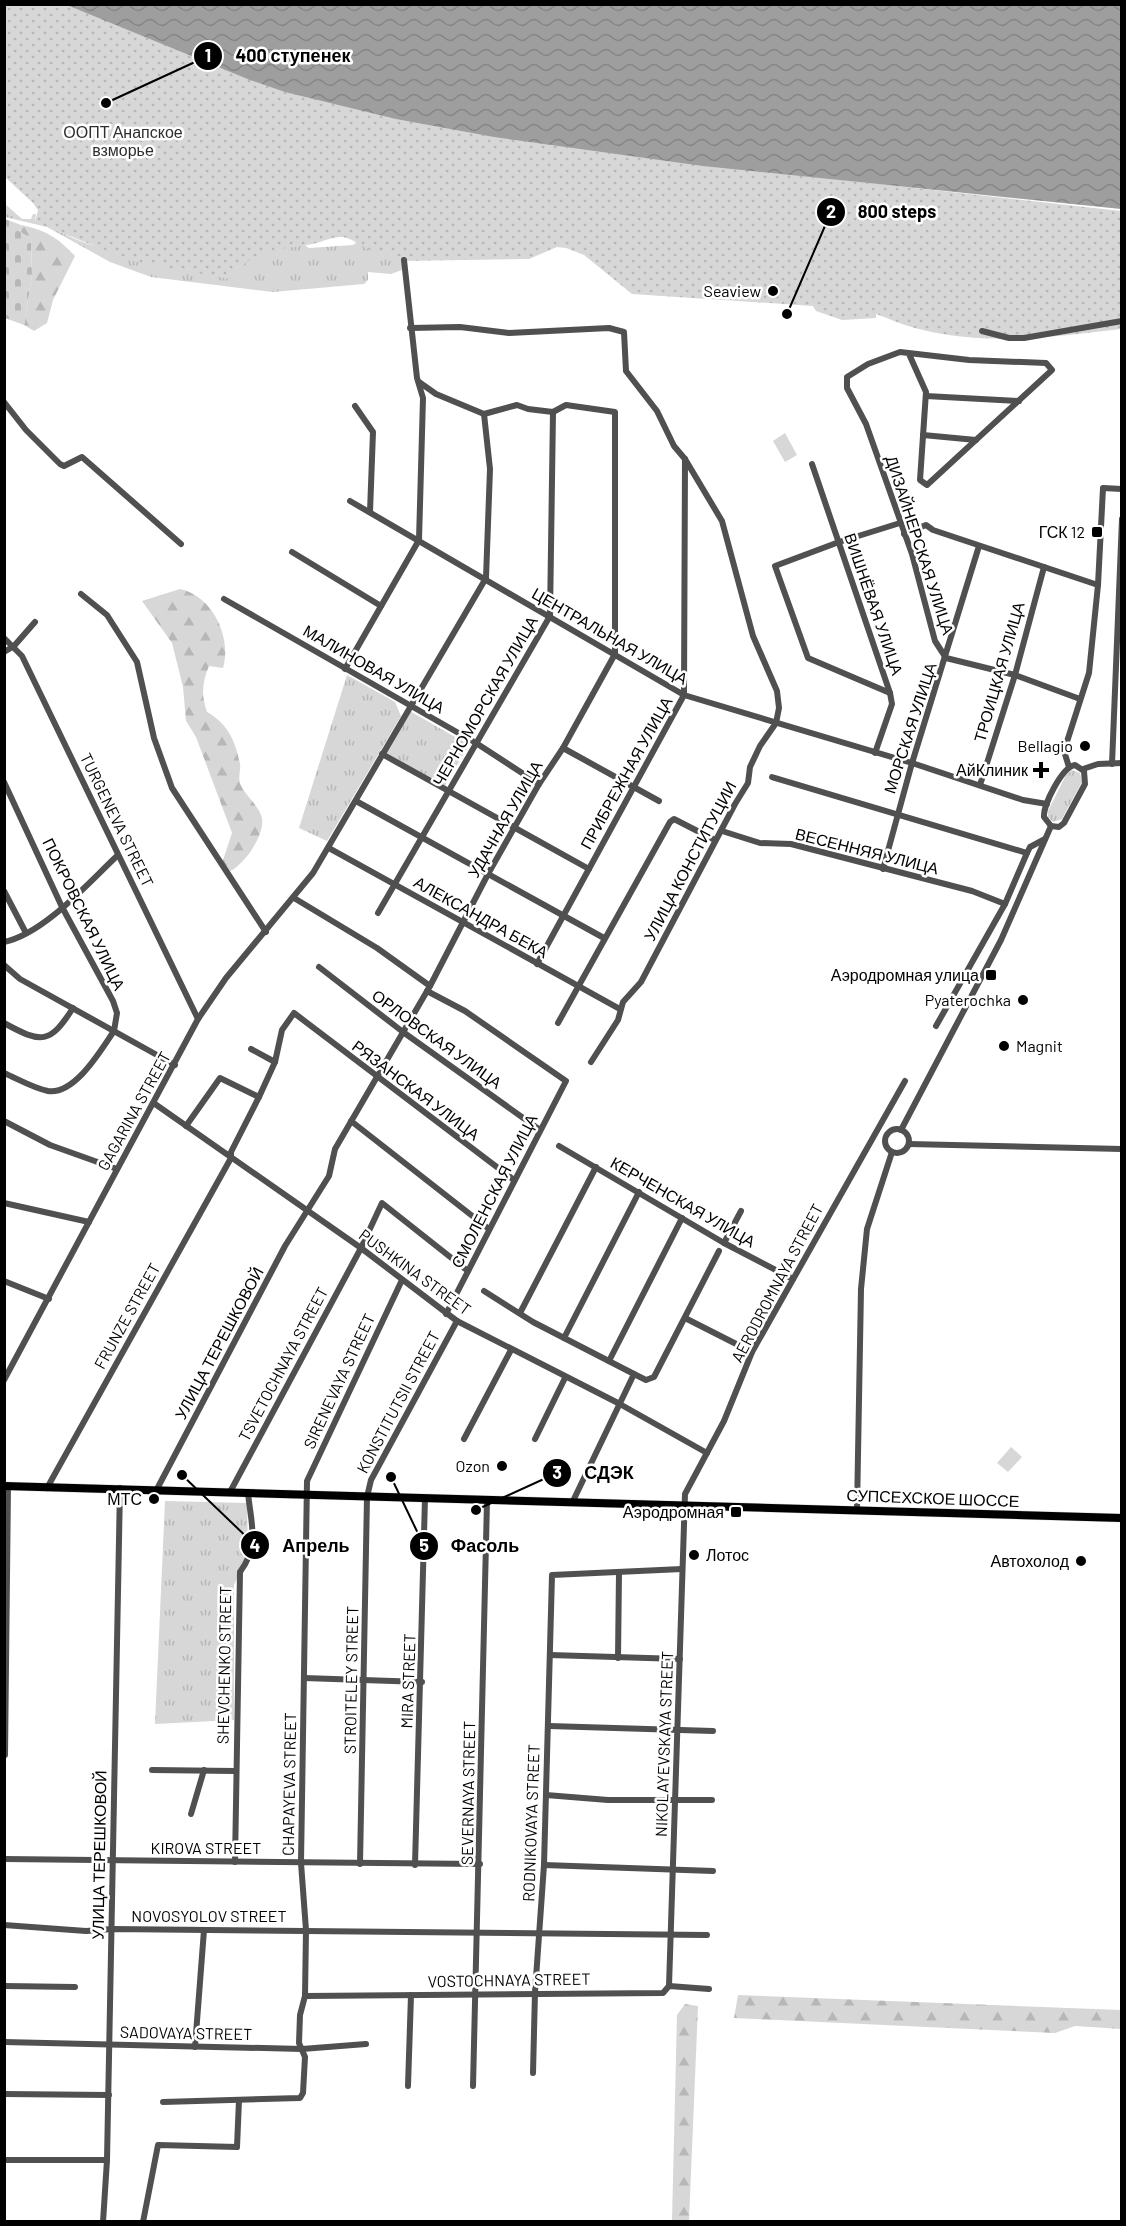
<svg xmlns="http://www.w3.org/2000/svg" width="1126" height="2226" viewBox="0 0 1126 2226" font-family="Barlow,sans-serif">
  <defs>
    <pattern id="grass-tufts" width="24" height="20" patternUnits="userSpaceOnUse" patternTransform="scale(1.5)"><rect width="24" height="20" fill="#d7d7d7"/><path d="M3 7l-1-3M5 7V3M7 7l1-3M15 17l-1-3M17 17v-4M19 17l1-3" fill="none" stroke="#b7b7b7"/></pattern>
    <pattern id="forest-firs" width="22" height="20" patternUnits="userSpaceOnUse" patternTransform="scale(1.5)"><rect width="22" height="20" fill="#d7d7d7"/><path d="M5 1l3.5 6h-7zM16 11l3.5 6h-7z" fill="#b7b7b7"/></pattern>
    <pattern id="cemetery-stones" width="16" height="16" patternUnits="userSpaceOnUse" patternTransform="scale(1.5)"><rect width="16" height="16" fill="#d7d7d7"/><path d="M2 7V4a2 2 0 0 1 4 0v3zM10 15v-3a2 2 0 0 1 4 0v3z" fill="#b7b7b7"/></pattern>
    <pattern id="park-dots" width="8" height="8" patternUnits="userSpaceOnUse" patternTransform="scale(1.5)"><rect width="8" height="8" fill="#d7d7d7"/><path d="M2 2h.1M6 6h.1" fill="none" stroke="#b7b7b7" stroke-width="1.8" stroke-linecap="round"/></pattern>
    <pattern id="water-waves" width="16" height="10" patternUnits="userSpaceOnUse" patternTransform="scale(1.5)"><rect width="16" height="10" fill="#9e9e9e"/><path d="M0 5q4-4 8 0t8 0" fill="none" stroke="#868686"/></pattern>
  </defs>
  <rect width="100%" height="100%" fill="#fff"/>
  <g fill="url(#grass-tufts)">
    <path d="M4,46L309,248L353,245L356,243L353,238L408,257L402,264V270L391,274L368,272V280L364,284L273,292L151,277L110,262L47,227L5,217L4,203L22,219H31L33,214H36L35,220C61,231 84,247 113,249L4,160Z"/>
    <polygon points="347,675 395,702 401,716 327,841 299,828"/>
    <polygon points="408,710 469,745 445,786 385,754"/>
    <polygon points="1072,770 1080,773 1082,782 1062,819 1053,822 1048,817 1048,811 1066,775"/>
    <polygon points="165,1501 247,1503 248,1554 234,1585 234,1720 155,1724"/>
  </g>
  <g fill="url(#forest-firs)">
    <path d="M21,225C46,230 58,238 75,256L53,300L47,323L34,331L24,325L32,275L31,239L19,231Z"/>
    <path d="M180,589C213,596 232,638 223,668L209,666C202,683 201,695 207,712C228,724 235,740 240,764C241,770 238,777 240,783C244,795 259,805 262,818C265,835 244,865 230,871L222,863L232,833L196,737L186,721L183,687L172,643L142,601Z"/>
    <polygon points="738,1995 1121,2010 1121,2029 1075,2026 1055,2033 734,2018"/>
    <polygon points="685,2004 698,2006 689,2221 672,2221 677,2015"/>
  </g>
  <polygon fill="url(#cemetery-stones)" points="5,219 21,225 19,231 31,239 32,275 24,325 5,318"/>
  <path fill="url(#park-dots)" d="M5,5H77L754,170L1121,211V329C1055,337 985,346 919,329C905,326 890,319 876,314V318L842,320L816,311L813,306L632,294L584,255L566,248L557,247L529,259L402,261C393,252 384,255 372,251C362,247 354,239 343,237C333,236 322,242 312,244C273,252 258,245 230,279L132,261L35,222L38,210L33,203L5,177Z"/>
  <g fill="#d7d7d7">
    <polygon points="785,433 797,455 785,462 773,441"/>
    <polygon points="1011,1447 1022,1457 1008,1472 997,1463"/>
  </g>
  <polygon fill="url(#water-waves)" points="67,5 1121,5 1121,209 703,166 494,137 396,119 285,92 250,80"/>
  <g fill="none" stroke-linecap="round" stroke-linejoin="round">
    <g stroke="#dbdbdb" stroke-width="9">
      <polyline id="major" points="4,1486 1122,1518"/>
    </g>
    <g stroke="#505050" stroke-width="6">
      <polyline points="410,328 460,327 509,333 609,328 624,332 626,371 657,411 674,446 685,459 722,521 753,636 777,691 779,708 776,723 760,746 750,767 748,783 735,804 641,982 623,1002 618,1020 591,1062"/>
      <polyline points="982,331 1009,338 1024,338 1122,321"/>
      <polyline points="909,354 926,392 920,480 927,485 1052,370 1046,363 969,360 900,352 868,364 847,377 847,388 866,424 912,554 935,641 946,658"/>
      <polyline points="926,396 1019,401"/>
      <polyline points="4,402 26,430 60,464 64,466 82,457 181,544"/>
      <polyline points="355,406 373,432 370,512"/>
      <polyline points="923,435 976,440"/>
      <polyline points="812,464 890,693 892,704 875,753"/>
      <polyline points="350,501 684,695 912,763 1023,800 1047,804"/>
      <polyline points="904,534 926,525 933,530 1098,585"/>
      <polyline points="292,552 381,606"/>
      <polyline points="81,594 107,615 137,662 154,738 172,788 266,932"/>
      <polyline points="224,599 476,743 539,784"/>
      <polyline points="4,638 22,656 198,1019"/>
      <polyline points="4,652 14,646 35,622"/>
      <polyline points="946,658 1015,675 1080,699"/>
      <polyline points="345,669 419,540 423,398 417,378 404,260"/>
      <polyline points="890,693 808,658 775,566 839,542 900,523"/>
      <polyline points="563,748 659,801"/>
      <polyline points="382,754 589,869"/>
      <polyline points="1112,764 1122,519"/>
      <path d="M1075,765L1084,771L1085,784L1064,823L1059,827L1051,826L1044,817C1043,805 1062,767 1075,765Z"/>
      <polyline points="1069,767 1064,751 1089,673 1098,585 1103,488 1122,489"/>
      <polyline points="1083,769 1098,764 1122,763"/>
      <polyline points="772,777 1027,853"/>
      <path d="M4,782L62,907L113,1001L117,1013L114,1031C101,1050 75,1095 48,1091C33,1088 18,1079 4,1073"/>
      <polyline points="980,785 1015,675 1044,567"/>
      <polyline points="356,801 604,938"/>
      <polyline points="722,831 760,843 791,844 972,891 1005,904"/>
      <polyline points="329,848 620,1009"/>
      <polyline points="883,869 912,763 979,546"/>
      <polyline points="4,891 26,933"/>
      <polyline points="294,898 377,948 430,986"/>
      <polyline points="378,913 550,616 553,412"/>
      <path d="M4,942C44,934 89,882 118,855"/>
      <polyline points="537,964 684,695 685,459"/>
      <polyline points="4,965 20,979 175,1065"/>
      <polyline points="319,967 403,1032 540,1130"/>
      <polyline points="427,991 465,1011 566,1081 446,1314"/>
      <path d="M4,1023C42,1044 50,1044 73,1008"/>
      <polyline points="558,1023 670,822 674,819 715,840"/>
      <polyline points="936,1026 1005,904 1027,853 1030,847 1045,839"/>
      <polyline points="251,1049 275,1062"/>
      <polyline points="259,1097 275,1062 282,1030 294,1013 514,1180"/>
      <polyline points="155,1104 361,1248 457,1321 618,1403 707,1453"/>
      <polyline points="4,1121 50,1145 117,1169"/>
      <polyline points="351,1121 489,1229"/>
      <circle cx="897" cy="1141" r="12"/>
      <polyline points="901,1130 1001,940 1051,826"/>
      <polyline points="909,1144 1122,1149"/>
      <polyline points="559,1146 724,1243 793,1279"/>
      <polyline points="4,1203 89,1222"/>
      <polyline points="724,1243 741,1211"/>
      <polyline points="4,1281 49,1299"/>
      <polyline points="484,1291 533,1322 634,1374"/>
      <polyline points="520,1313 596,1167"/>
      <polyline points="685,1318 752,1352"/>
      <polyline points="564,1338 639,1192"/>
      <polyline points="609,1361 682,1218"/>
      <polyline points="4,1380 198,1019 226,978 313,873 486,578 490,469 484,414"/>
      <polyline points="464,1439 511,1350"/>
      <polyline points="535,1439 565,1378"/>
      <polyline points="47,1488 231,1158 231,1152 259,1097 220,1078 186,1126"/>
      <polyline points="157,1489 285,1246 329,1176 335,1149 430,986 488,874 539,784 563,748 615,654 615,412 566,405 553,412 528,409 517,405 484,414 436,394 419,382"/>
      <polyline points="230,1492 361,1248 382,1203 468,1271"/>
      <polyline points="573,1501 634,1374 646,1380 654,1377 719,1251"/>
      <polyline points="857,1510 861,1289 867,1229 892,1152"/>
      <polyline points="550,1655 680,1659"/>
      <polyline points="618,1658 619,1572"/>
      <polyline points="304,1678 422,1682"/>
      <polyline points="549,1726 713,1731"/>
      <polyline points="5,1755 8,1486"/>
      <polyline points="152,1770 235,1771"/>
      <polyline points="546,1795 608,1800 712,1800"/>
      <polyline points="191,1814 204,1770"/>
      <polyline points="4,1859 480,1864"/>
      <path d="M235,1862L240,1572C260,1545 251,1524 248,1493"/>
      <polyline points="360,1864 367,1497 371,1480 457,1321"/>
      <polyline points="415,1865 425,1498"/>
      <polyline points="544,1865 713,1871"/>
      <polyline points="4,1925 86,1931 112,1929 707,1935"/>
      <polyline points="4,1986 75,1987"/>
      <polyline points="669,1986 685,1494 724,1421 752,1352 905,1081"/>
      <polyline points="305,1996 663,1993 669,1986 709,1989"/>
      <polyline points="4,2042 302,2049 366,2044"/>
      <polyline points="195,2047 204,1930"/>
      <polyline points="533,2073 535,1992 544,1865 552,1575 682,1569"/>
      <polyline points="408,2086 411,1995"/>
      <polyline points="473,2086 487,1501"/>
      <polyline points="4,2094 109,2095"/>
      <polyline points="163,2102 300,2098 303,2093 305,2057 299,2043 300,2015 305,1996 306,1930 301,1863 307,1481 402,1280"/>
      <polyline points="4,2160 107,2160"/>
      <polyline points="103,2222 107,2160 120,1488"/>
      <polyline points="143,2222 158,2145 237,2147 239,2100"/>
    </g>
    <use href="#major" stroke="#000" stroke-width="8"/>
  </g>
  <g fill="#000" stroke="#fff" stroke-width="2">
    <circle cx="773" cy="291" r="6"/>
    <rect x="1091" y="526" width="12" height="12" rx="3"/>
    <circle cx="1085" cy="746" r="6"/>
    <path d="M1038 761h6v6h6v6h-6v6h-6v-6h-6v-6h6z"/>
    <rect x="985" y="969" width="12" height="12" rx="3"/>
    <circle cx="1023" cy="1000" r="6"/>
    <circle cx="1004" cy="1046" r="6"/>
    <circle cx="502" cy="1466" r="6"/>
    <circle cx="154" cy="1499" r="6"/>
    <rect x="730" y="1506" width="12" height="12" rx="3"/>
    <circle cx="694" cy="1555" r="6"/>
    <circle cx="1081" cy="1561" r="6"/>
  </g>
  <g text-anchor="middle" stroke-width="5" stroke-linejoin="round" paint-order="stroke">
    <g font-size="16" fill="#2e2e2e" stroke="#fff">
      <text x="123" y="138">ООПТ Анапское<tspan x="123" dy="18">взморье</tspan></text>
    </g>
    <g font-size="16" fill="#000" stroke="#fff" text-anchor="end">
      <text x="761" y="297">Seaview</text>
      <text x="1085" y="538">ГСК 12</text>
      <text x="1073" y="752">Bellagio</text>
      <text x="1028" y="776">АйКлиник</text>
      <text x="979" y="981">Аэродромная улица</text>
      <text x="1011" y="1006">Pyaterochka</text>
      <text x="1016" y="1052" text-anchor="start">Magnit</text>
      <text x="490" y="1472">Ozon</text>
      <text x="142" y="1505">МТС</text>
      <text x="724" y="1518">Аэродромная</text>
      <text x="706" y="1561" text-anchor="start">Лотос</text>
      <text x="1069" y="1567">Автохолод</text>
    </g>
    <g font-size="16" fill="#000" stroke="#fff">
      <text transform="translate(920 545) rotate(72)" y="6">ДИЗАЙНЕРСКАЯ УЛИЦА</text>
      <text transform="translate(874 604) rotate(71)" y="6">ВИШНЁВАЯ УЛИЦА</text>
      <text transform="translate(610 636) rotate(30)" y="6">ЦЕНТРАЛЬНАЯ УЛИЦА</text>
      <text transform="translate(374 669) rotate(30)" y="6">МАЛИНОВАЯ УЛИЦА</text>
      <text transform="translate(999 672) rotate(-74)" y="6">ТРОИЦКАЯ УЛИЦА</text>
      <text transform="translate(485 701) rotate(-60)" y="6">ЧЕРНОМОРСКАЯ УЛИЦА</text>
      <text transform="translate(910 728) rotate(-72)" y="6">МОРСКАЯ УЛИЦА</text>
      <text transform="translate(626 773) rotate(-61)" y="6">ПРИБРЕЖНАЯ УЛИЦА</text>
      <text transform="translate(505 819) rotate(-60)" y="6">УДАЧНАЯ УЛИЦА</text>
      <text transform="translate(117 820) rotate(64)" y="6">TURGENEVA STREET</text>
      <text transform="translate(867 851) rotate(14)" y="6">ВЕСЕННЯЯ УЛИЦА</text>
      <text transform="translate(690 861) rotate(-62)" y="6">УЛИЦА КОНСТИТУЦИИ</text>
      <text transform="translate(84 914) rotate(64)" y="6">ПОКРОВСКАЯ УЛИЦА</text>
      <text transform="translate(481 917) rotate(29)" y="6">АЛЕКСАНДРА БЕКА</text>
      <text transform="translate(437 1039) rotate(36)" y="6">ОРЛОВСКАЯ УЛИЦА</text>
      <text transform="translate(416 1090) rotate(37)" y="6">РЯЗАНСКАЯ УЛИЦА</text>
      <text transform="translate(134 1111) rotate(-61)" y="6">GAGARINA STREET</text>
      <text transform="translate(494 1191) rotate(-63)" y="6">СМОЛЕНСКАЯ УЛИЦА</text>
      <text transform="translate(683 1202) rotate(30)" y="6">КЕРЧЕНСКАЯ УЛИЦА</text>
      <text transform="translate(415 1272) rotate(36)" y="6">PUSHKINA STREET</text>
      <text transform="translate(777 1283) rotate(-62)" y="6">AERODROMNAYA STREET</text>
      <text transform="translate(127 1316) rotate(-61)" y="6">FRUNZE STREET</text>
      <text transform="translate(219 1343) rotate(-62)" y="6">УЛИЦА ТЕРЕШКОВОЙ</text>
      <text transform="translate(283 1364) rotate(-62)" y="6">TSVETOCHNAYA STREET</text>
      <text transform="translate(339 1381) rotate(-65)" y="6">SIRENEVAYA STREET</text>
      <text transform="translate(398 1402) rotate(-62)" y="6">KONSTITUTSII STREET</text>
      <text transform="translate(933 1498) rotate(2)" y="6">СУПСЕХСКОЕ ШОССЕ</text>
      <text transform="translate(224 1665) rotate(-89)" y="6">SHEVCHENKO STREET</text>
      <text transform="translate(351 1680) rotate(-89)" y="6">STROITELEY STREET</text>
      <text transform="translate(408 1681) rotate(-88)" y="6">MIRA STREET</text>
      <text transform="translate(664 1744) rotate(-88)" y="6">NIKOLAYEVSKAYA STREET</text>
      <text transform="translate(289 1784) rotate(-89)" y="6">CHAPAYEVA STREET</text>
      <text transform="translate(468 1793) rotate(-89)" y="6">SEVERNAYA STREET</text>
      <text transform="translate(531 1823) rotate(-88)" y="6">RODNIKOVAYA STREET</text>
      <text x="206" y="1854">KIROVA STREET</text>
      <text transform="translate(99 1855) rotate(-89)" y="6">УЛИЦА ТЕРЕШКОВОЙ</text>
      <text x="209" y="1922">NOVOSYOLOV STREET</text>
      <text transform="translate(509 1980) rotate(-1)" y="6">VOSTOCHNAYA STREET</text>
      <text transform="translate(186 2033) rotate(1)" y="6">SADOVAYA STREET</text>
    </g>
  </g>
  <path fill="none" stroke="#000" stroke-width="2" d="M106 103L208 56M787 314L831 212M476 1510L557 1473M182 1475L255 1545M391 1477L424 1546"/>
  <g fill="#000" stroke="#fff" stroke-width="2">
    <circle cx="106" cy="103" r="6"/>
    <circle cx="787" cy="314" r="6"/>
    <circle cx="476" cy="1510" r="6"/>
    <circle cx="182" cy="1475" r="6"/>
    <circle cx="391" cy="1477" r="6"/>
    <circle cx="208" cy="56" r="15"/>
    <circle cx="831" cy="212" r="15"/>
    <circle cx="557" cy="1473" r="15"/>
    <circle cx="255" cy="1545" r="15"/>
    <circle cx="424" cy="1546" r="15"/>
  </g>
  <g font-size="18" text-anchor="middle" font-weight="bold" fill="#fff">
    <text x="208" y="62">1</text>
    <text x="831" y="218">2</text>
    <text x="557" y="1479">3</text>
    <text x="255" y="1552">4</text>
    <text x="424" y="1552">5</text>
  </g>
  <g font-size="18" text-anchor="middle" font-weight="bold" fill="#000" stroke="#fff" stroke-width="5" stroke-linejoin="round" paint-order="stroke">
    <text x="293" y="62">400 ступенек</text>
    <text x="897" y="218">800 steps</text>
    <text x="609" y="1479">СДЭК</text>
    <text x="316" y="1552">Апрель</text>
    <text x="485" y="1552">Фасоль</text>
  </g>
  <rect width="1126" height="2226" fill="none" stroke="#000000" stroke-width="12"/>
</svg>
